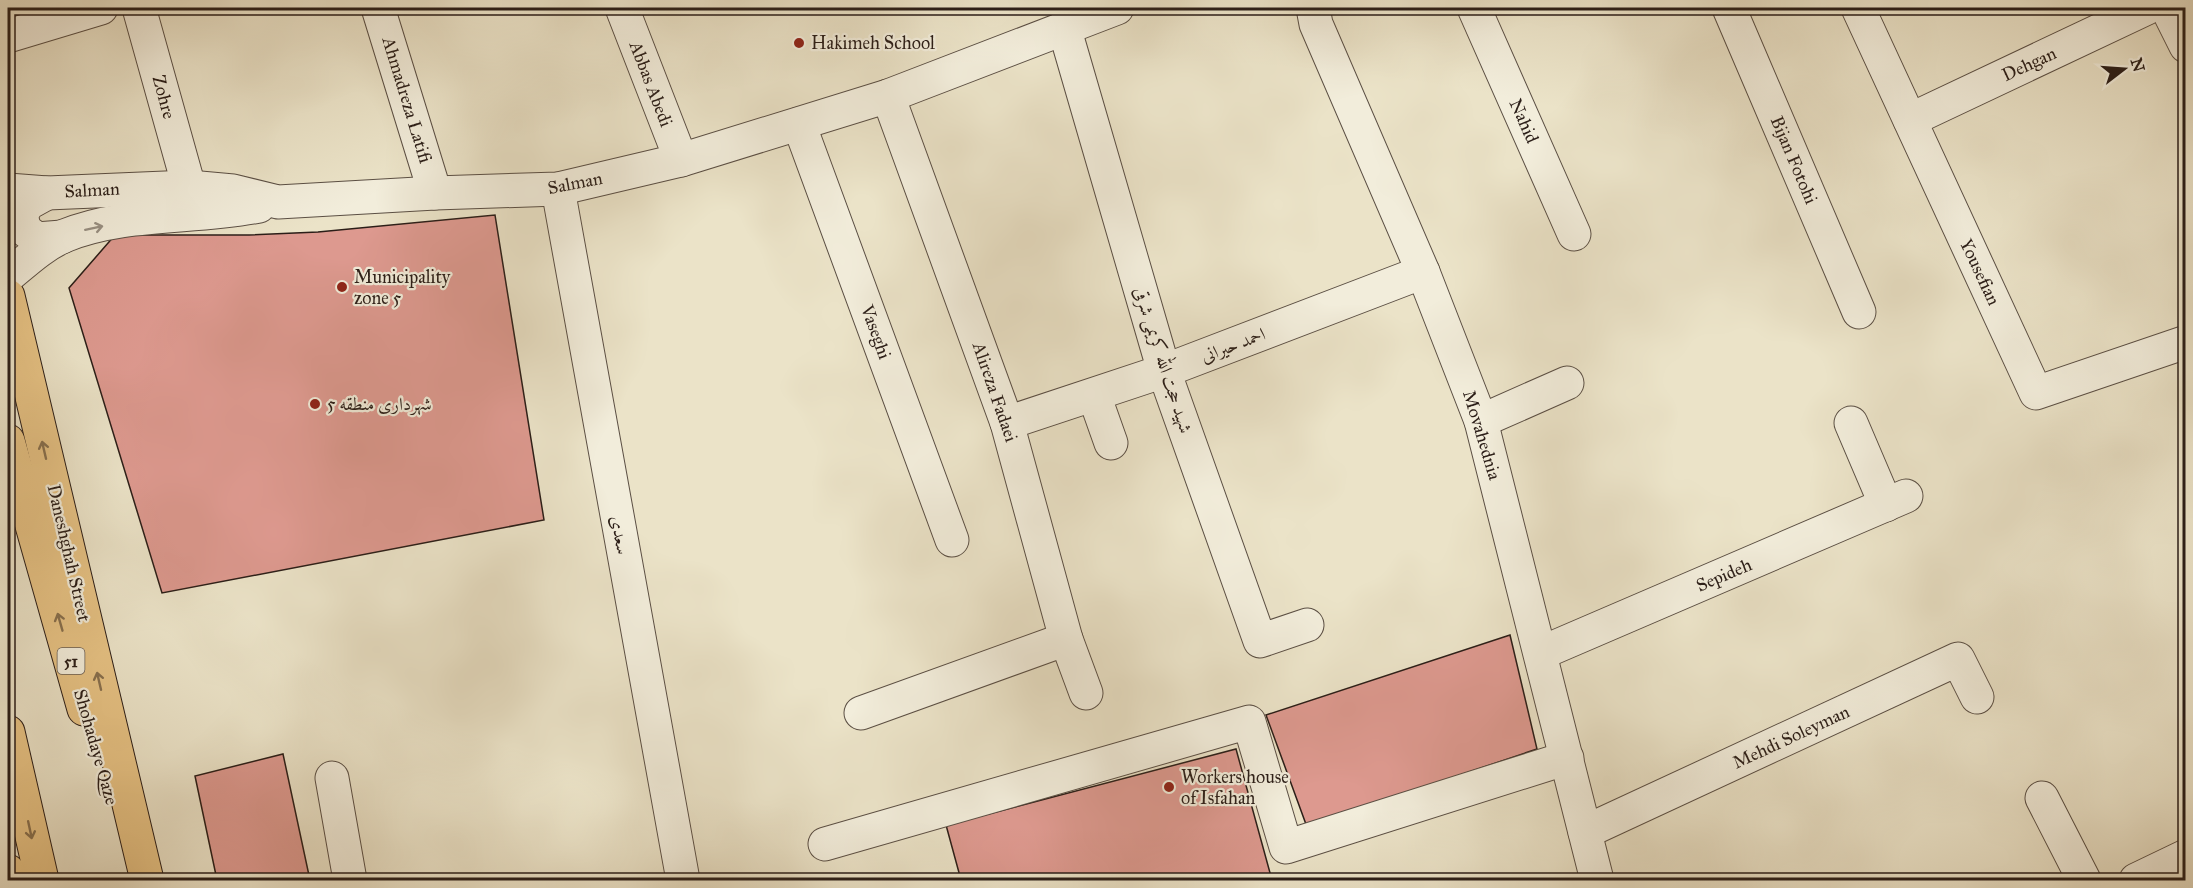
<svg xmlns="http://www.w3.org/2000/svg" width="2193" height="888" viewBox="0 0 2193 888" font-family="'IM FELL Great Primer',Amiri,serif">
  <rect width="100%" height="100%" fill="#ebe3c8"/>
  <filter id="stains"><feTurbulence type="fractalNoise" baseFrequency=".00333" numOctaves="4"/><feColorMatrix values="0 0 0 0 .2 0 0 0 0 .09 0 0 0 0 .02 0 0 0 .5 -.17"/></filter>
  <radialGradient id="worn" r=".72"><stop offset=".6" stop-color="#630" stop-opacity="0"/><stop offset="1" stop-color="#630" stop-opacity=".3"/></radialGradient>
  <g fill="#dd998f" stroke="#2b1e18" stroke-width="1.5">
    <polygon points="495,215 544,520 162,593 69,288 115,235 249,235 318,232"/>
    <polygon points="1510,635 1537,749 1307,827 1266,715"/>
    <polygon points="1236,749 1272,880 961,880 946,825"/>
    <polygon points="283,754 310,880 217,880 195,776"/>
  </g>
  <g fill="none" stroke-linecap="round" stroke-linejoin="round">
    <g stroke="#5b4f44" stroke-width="35">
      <g id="minor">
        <polyline points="139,8 189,187"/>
        <polyline points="378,8 435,193"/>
        <polyline points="622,8 681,160"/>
        <polyline points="1313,8 1316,24 1423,272 1481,421 1597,880"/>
        <polyline points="1474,8 1574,234"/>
        <polyline points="1729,8 1859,312"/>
        <polyline points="1858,8 2036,393 2186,342"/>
        <polyline points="2167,8 2186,46"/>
        <polyline points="1064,27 1164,371 1260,641 1307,625"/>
        <polyline points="8,36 101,8"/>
        <polyline points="888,96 1007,423 1066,639 1086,693"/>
        <polyline points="1910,120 2147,8"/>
        <polyline points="799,124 952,540"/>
        <polyline points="558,189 683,880"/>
        <polyline points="8,190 47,193 189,187 233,191 278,202 435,193 558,189 681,160 888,96 1117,8"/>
        <polyline points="47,193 27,204 21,216 25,230 37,239 62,237"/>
        <path d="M8,276C25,262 43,245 64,236C126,211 195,219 259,206"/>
        <polyline points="1094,395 1111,443"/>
        <polyline points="1481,421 1567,383"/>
        <polyline points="1007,423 1164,371 1423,272"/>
        <polyline points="1851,423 1886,505"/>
        <polyline points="1541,653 1906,496"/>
        <polyline points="861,713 1066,639"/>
        <polyline points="332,778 350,880"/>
        <polyline points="2042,798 2084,880"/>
        <polyline points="1585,832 1958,659 1977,697"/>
        <polyline points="825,844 1249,722 1286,847 1567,758"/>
        <polyline points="2136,880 2186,856"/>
      </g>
    </g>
    <g stroke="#2b1e18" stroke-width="35">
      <g id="major">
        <polyline points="8,296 147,880"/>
        <polyline points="8,441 84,709"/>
        <polyline points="8,732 42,880"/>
        <polyline points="8,871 10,880"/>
      </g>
    </g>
    <use href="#minor" stroke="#f2eddb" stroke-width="33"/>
    <use href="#major" stroke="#e6c284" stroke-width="33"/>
  </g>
  <defs><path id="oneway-shaft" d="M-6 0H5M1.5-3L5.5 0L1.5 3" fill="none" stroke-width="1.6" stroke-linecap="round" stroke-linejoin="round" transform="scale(1.5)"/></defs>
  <use stroke="#989083" href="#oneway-shaft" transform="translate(94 228) rotate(-12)"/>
  <g stroke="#88704e">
    <use href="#oneway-shaft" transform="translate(44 450) rotate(-103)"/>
    <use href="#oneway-shaft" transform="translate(60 622) rotate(-106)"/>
    <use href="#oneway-shaft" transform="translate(99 681) rotate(-103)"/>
    <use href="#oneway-shaft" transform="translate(30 830) rotate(78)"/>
  </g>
  <g fill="#8f2418" stroke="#f2eddb" stroke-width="2">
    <circle cx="799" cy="43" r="6"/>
    <circle cx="342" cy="287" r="6"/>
    <circle cx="315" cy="404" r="6"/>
    <circle cx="1169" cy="787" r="6"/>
  </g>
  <g text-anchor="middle" stroke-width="4.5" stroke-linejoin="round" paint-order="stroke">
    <rect fill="#f2eddb" stroke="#675c52" stroke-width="1.5" x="57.5" y="648" width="27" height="26" rx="4.5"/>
    <g font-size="16" font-weight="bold" fill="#2b1e18">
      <text x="71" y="667">51</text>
    </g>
    <g font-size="18" fill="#2b1e18" stroke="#f2eddb" text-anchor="start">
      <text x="811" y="49">Hakimeh School</text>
      <text x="354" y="283">Municipality<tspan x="354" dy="21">zone 5</tspan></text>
      <text x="327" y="410">شهرداری منطقه 5</text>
      <text x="1181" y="783">Workers house<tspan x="1181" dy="21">of Isfahan</tspan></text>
    </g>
    <g font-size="18" fill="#2b1e18" stroke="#f2eddb">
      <text transform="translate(2029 64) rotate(-25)" y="6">Dehgan</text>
      <text transform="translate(651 84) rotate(69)" y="6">Abbas Abedi</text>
      <text transform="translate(164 97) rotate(75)" y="6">Zohre</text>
      <text transform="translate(407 100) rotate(73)" y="6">Ahmadreza Latifi</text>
      <text transform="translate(1524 121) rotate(66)" y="6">Nahid</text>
      <text transform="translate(1794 160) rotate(67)" y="6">Bijan Fotohi</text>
      <text transform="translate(575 183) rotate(-11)" y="6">Salman</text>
      <text transform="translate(92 190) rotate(-3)" y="6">Salman</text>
      <text transform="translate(1980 272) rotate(65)" y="6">Yousefian</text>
      <text transform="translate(876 332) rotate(70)" y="6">Vaseghi</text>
      <text transform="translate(1233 345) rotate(-21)" y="6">احمد حیرانی</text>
      <text transform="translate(1163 360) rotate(72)" y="6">شهید حجت الله کریمی شرقی</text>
      <text transform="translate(995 392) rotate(71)" y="6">Alireza Fadaei</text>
      <text transform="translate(1482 435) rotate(73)" y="6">Movahednia</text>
      <text transform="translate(620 535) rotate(80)" y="6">سعدی</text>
      <text transform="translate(69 553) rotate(77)" y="6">Daneshghah Street</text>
      <text transform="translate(1724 575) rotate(-23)" y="6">Sepideh</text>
      <text transform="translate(1791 737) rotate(-25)" y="6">Mehdi Soleyman</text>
      <text transform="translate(96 747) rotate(74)" y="6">Shohadaye Qaze</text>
    </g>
  </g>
  <rect width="2193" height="888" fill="none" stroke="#ebe3c8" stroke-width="30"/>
  <rect x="9" y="9" width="2175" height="870" fill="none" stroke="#2b1e18" stroke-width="3"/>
  <rect x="15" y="15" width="2163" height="858" fill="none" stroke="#2b1e18" stroke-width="1.5"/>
  <g transform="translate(2124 69) rotate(73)" stroke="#f2eddb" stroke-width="4.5" paint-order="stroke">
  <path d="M0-4.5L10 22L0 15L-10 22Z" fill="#2b1e18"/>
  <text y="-9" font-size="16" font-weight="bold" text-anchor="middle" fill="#2b1e18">N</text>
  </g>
  <rect width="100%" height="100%" filter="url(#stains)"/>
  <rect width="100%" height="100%" fill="url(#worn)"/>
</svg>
